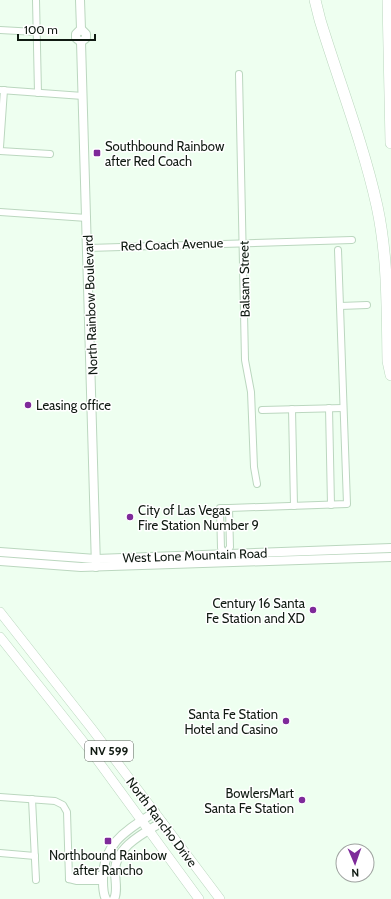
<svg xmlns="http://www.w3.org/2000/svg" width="391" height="899" viewBox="0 0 391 899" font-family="Cabin,sans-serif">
  <rect width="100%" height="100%" fill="#eefff0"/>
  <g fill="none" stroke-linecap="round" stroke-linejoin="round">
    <g stroke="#bbd7bf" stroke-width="8">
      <g id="street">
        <polyline points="36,0 38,93"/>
        <polyline points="0,30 36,32"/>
        <polyline points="239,74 245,360 251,392 254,467 257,484"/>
        <polyline points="0,90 83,96"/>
        <polyline points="0,147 4,90"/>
        <polyline points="0,151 50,154"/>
        <polyline points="0,212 87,218"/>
        <polyline points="88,248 352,240"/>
        <polyline points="340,306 367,305"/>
        <polyline points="329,408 331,505"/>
        <polyline points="292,409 294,506"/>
        <polyline points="262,410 343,408"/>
        <polyline points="229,508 230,547 225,554 221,548 220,508 229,508 347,504 338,250"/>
        <polyline points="0,797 55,801 63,805 67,812 69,879"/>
        <polyline points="32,799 36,880"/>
        <polyline points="0,853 35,856"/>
        <polyline points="69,879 77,875 103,875"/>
        <polyline points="69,879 77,881 103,881"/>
      </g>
    </g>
    <g stroke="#bbd7bf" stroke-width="10">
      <g id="secondary">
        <polyline points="80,0 81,29 76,34 76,38 81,42"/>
        <polyline points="81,29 86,34 86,38 81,42 96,567"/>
        <polyline points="0,552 96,559 391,548"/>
        <polyline points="0,561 81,567 391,557"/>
        <path d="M106,899C103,894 103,886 103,881C102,843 127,830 155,812"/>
        <path d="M114,899C118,892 115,880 115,871C115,847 144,833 162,822"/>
      </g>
    </g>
    <g stroke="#bbd7bf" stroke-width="10">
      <g id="primary">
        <polyline points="0,612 92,729 220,899"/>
        <polyline points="0,637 93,754 199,899"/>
      </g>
    </g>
    <g stroke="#bbd7bf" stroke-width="12">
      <g id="highway">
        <path d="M315,0L320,20C339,82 363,143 377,206C388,257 387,309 388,361L391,375"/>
        <polyline points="388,0 391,143"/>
      </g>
    </g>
    <use href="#street" stroke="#fff" stroke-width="6"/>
    <use href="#secondary" stroke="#fff" stroke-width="8"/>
    <use href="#primary" stroke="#fff" stroke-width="9"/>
    <use href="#highway" stroke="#fff" stroke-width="11"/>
  </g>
  <g fill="#7e2a9a" stroke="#fff" stroke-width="1.5">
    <rect x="93" y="149" width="8" height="8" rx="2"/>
    <circle cx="28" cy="405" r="4"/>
    <circle cx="130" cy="517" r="4"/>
    <circle cx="313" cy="610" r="4"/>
    <circle cx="286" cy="721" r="4"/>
    <circle cx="302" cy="800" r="4"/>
    <rect x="104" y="837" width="8" height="8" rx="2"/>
  </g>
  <g text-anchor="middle" stroke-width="3" stroke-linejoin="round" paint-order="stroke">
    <rect fill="#fff" stroke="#585f59" stroke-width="1" x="85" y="741" width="48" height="20" rx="3"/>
    <g font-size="12" font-weight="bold" fill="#101a12">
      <text x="109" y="755">NV 599</text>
    </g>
    <g font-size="13" fill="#101a12" stroke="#fff" text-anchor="start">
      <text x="105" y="151">Southbound Rainbow<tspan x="105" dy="15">after Red Coach</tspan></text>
      <text x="36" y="410">Leasing office</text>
      <text x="138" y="515">City of Las Vegas<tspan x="138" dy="15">Fire Station Number 9</tspan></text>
      <text x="305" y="608" text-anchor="end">Century 16 Santa<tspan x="305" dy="15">Fe Station and XD</tspan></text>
      <text x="278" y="719" text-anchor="end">Santa Fe Station<tspan x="278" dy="15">Hotel and Casino</tspan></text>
      <text x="294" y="798" text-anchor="end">BowlersMart<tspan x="294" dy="15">Santa Fe Station</tspan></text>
      <text x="108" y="860" text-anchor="middle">Northbound Rainbow<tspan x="108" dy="15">after Rancho</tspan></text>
    </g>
    <g font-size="13" fill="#101a12" stroke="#fff">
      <text transform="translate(172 244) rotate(-2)" y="5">Red Coach Avenue</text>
      <text transform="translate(244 279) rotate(-91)" y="5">Balsam Street</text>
      <text transform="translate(90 305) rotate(-92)" y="5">North Rainbow Boulevard</text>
      <text transform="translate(195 555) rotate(-2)" y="5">West Lone Mountain Road</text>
      <text transform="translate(162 822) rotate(53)" y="5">North Rancho Drive</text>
    </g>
  </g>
  <g transform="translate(355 863) rotate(178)"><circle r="19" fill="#ffffff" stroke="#9fa3a0"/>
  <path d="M0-3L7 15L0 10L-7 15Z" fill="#7e2a9a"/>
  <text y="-6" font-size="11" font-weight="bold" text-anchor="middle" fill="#101a12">N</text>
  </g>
  <path d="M18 34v6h77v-6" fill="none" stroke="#101a12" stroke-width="2"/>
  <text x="24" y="34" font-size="12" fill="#101a12" stroke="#ffffff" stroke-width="3" paint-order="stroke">100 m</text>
</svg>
